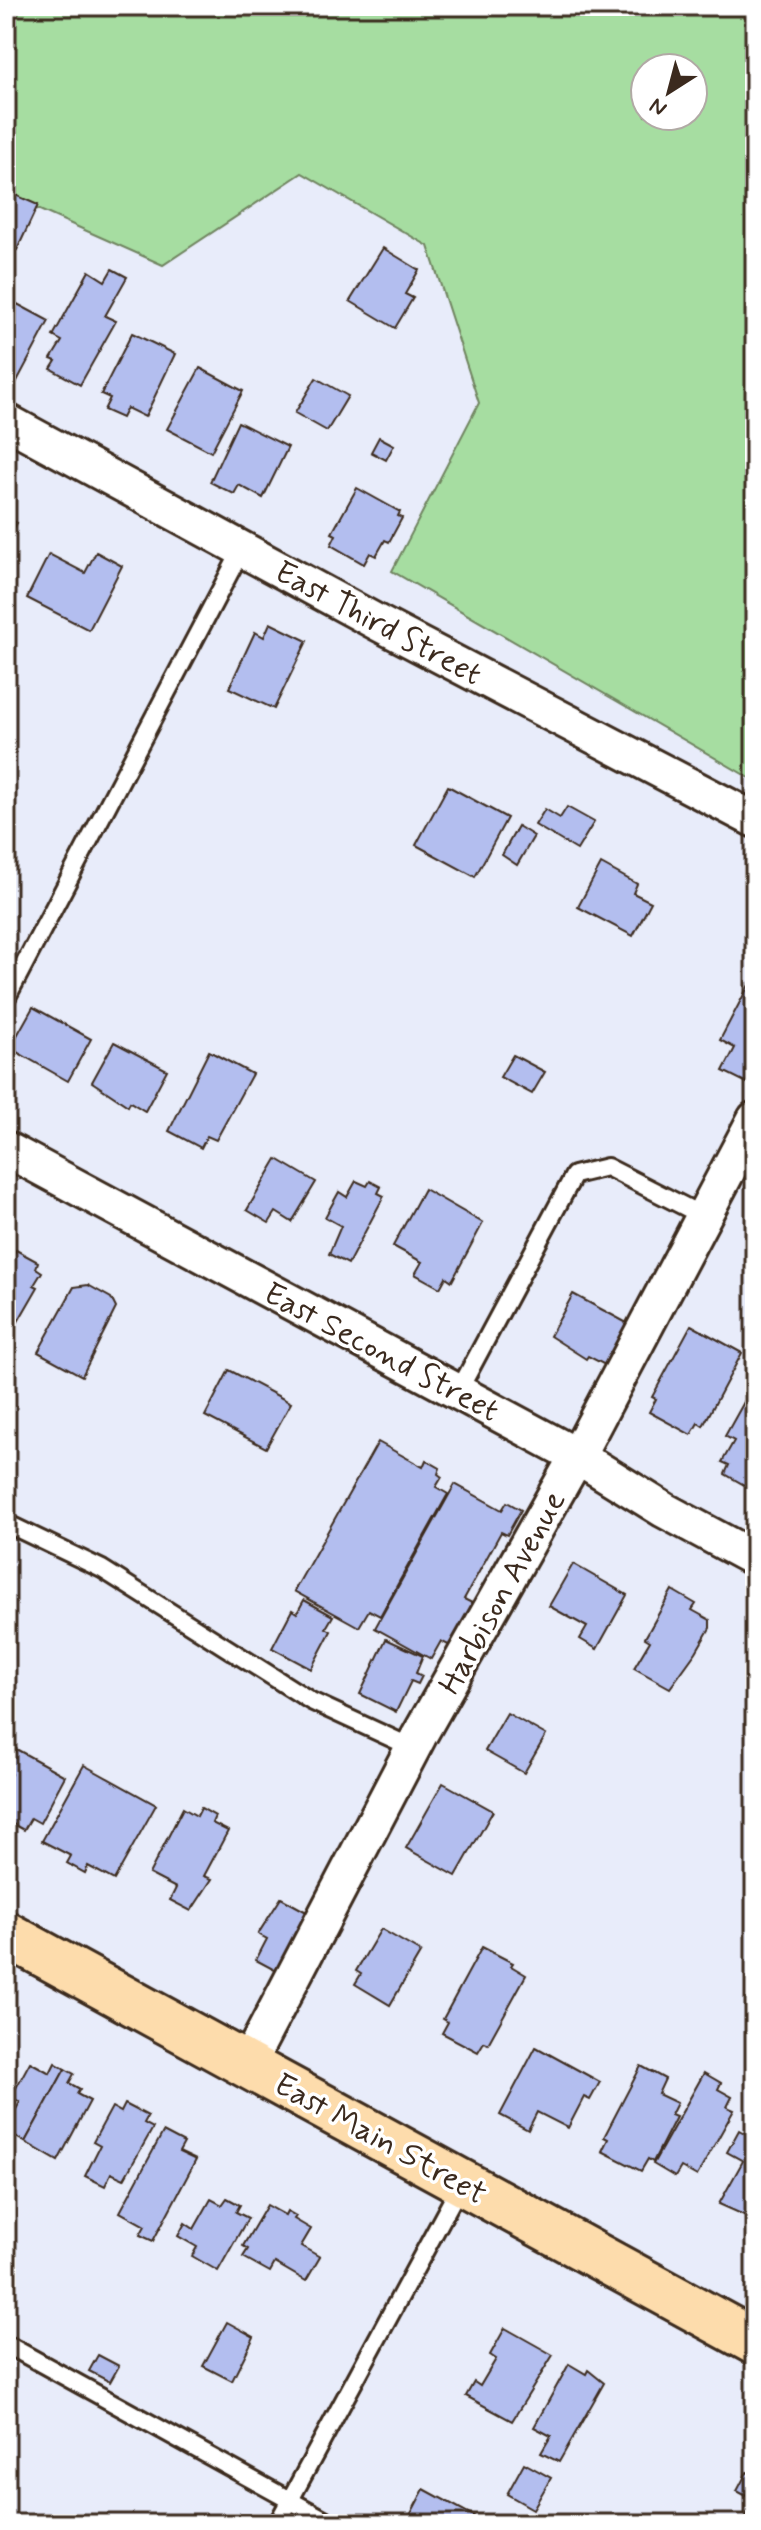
<svg xmlns="http://www.w3.org/2000/svg" width="761" height="2530" viewBox="0 0 761 2530" font-family="Mynerve,sans-serif">
  <rect width="100%" height="100%" fill="#e8ecfa"/>
  <filter id="ink" filterUnits="userSpaceOnUse"><feTurbulence type="fractalNoise" baseFrequency=".0125" numOctaves="2"/><feDisplacementMap in="SourceGraphic" scale="16" xChannelSelector="R" yChannelSelector="G"/><feConvolveMatrix kernelMatrix="1 2 1 2 8 2 1 2 1" color-interpolation-filters="sRGB"/></filter>
  <g filter="url(#ink)">
    <path fill="#a6dda1" stroke="#708460" stroke-width="2" fill-rule="evenodd" d="M6,6H755V781L392,571L479,403L428,246L302,173L163,265L6,195ZM645,68H693V116H645Z"/>
    <g fill="#b3beef" stroke="#3b2a1e" stroke-width="2">
      <polygon points="13,194 38,205 17,250 6,245 6,209"/>
      <polygon points="383,248 419,270 405,294 413,298 395,328 350,301"/>
      <polygon points="112,269 127,277 105,316 116,321 80,385 51,369 56,361 51,359 62,341 53,336 89,271 105,281"/>
      <polygon points="6,298 49,321 15,385 6,380"/>
      <polygon points="132,333 175,354 145,417 127,408 122,418 104,410 110,398 101,394"/>
      <polygon points="200,368 243,391 211,452 167,429"/>
      <polygon points="316,378 348,396 327,431 295,413"/>
      <polygon points="238,422 288,447 263,498 239,485 234,494 210,482"/>
      <polygon points="379,437 394,445 386,460 371,452"/>
      <polygon points="357,488 400,512 398,516 402,518 389,542 385,540 376,556 370,553 364,564 331,545 336,535 332,533"/>
      <polygon points="6,517 17,523 6,542"/>
      <polygon points="96,552 122,566 89,630 27,598 49,554 85,573"/>
      <polygon points="270,623 307,641 274,709 229,688 255,632 264,637"/>
      <polygon points="448,786 507,818 475,877 416,845"/>
      <polygon points="567,807 594,822 577,850 535,825 545,809 560,818"/>
      <polygon points="518,826 534,836 517,865 502,855"/>
      <polygon points="601,864 637,884 633,893 651,902 633,936 578,907"/>
      <polygon points="751,981 755,984 753,1086 723,1071 735,1048 720,1040"/>
      <polygon points="33,1007 91,1039 68,1081 10,1048"/>
      <polygon points="114,1042 167,1070 145,1111 130,1102 128,1106 92,1082"/>
      <polygon points="209,1051 252,1074 216,1140 207,1136 201,1148 169,1131"/>
      <polygon points="513,1055 545,1072 532,1094 500,1077"/>
      <polygon points="277,1159 316,1182 292,1222 276,1212 269,1223 247,1210"/>
      <polygon points="356,1181 367,1186 370,1181 381,1187 378,1193 384,1196 348,1264 329,1254 341,1226 325,1217 339,1192 347,1197"/>
      <polygon points="424,1189 483,1223 452,1281 446,1277 440,1288 415,1274 422,1262 393,1246"/>
      <polygon points="16,1250 38,1262 36,1268 42,1272 34,1285 38,1287 16,1325 6,1319 6,1266"/>
      <polygon points="88,1285 111,1298 116,1308 82,1376 38,1352 74,1287"/>
      <polygon points="573,1294 627,1323 605,1365 588,1356 586,1359 550,1336"/>
      <polygon points="691,1325 742,1353 703,1426 698,1423 691,1435 649,1412 656,1399 652,1397"/>
      <polygon points="229,1370 291,1403 266,1448 205,1416"/>
      <polygon points="754,1384 755,1385 755,1491 725,1474 729,1465 722,1462 734,1441 725,1436"/>
      <polygon points="378,1442 423,1467 426,1460 440,1468 438,1474 442,1477 436,1487 448,1494 380,1616 369,1610 359,1627 294,1591"/>
      <polygon points="455,1484 502,1510 507,1502 521,1510 507,1535 501,1532 464,1599 476,1605 452,1647 441,1641 431,1659 375,1628"/>
      <polygon points="573,1564 627,1595 597,1649 580,1639 587,1627 549,1606"/>
      <polygon points="672,1590 696,1604 692,1610 710,1620 710,1628 696,1652 670,1688 634,1668 650,1641 645,1638"/>
      <polygon points="304,1600 333,1616 326,1628 331,1631 311,1669 272,1648 292,1610 297,1613"/>
      <polygon points="386,1639 423,1656 416,1673 422,1676 418,1684 411,1681 396,1712 360,1694"/>
      <polygon points="507,1713 546,1735 524,1773 485,1751"/>
      <polygon points="16,1749 65,1776 40,1823 31,1818 24,1830 6,1820 6,1782 11,1774 6,1767"/>
      <polygon points="84,1765 156,1805 114,1880 88,1866 85,1873 67,1863 71,1856 42,1841"/>
      <polygon points="443,1783 493,1811 456,1876 406,1848"/>
      <polygon points="183,1808 197,1816 201,1808 215,1816 212,1823 228,1831 204,1876 212,1879 191,1911 170,1900 176,1888 149,1874"/>
      <polygon points="281,1898 314,1916 282,1974 256,1960 267,1939 258,1934"/>
      <polygon points="381,1929 421,1952 390,2005 355,1984 361,1974 356,1971"/>
      <polygon points="482,1947 513,1963 511,1966 526,1975 488,2044 484,2042 478,2052 442,2033 448,2022 443,2019"/>
      <polygon points="536,2047 600,2082 590,2100 584,2097 568,2128 537,2112 528,2130 500,2115"/>
      <polygon points="30,2062 50,2073 55,2063 65,2069 25,2142 6,2132 6,2128 20,2102 11,2097"/>
      <polygon points="641,2066 665,2079 658,2094 677,2103 671,2115 676,2117 653,2162 648,2159 641,2171 602,2151 608,2139 604,2137"/>
      <polygon points="65,2069 74,2074 69,2083 80,2089 77,2094 90,2101 58,2161 25,2142"/>
      <polygon points="704,2073 721,2083 718,2089 732,2097 727,2107 734,2110 697,2176 681,2167 675,2177 653,2164"/>
      <polygon points="125,2104 148,2116 144,2123 153,2128 124,2179 111,2173 105,2186 85,2176 100,2146 93,2142 112,2107 121,2112"/>
      <polygon points="739,2130 755,2139 755,2220 719,2204 743,2161 727,2152"/>
      <polygon points="163,2132 184,2143 179,2152 196,2160 153,2241 140,2235 145,2226 120,2212"/>
      <polygon points="227,2198 240,2205 236,2212 248,2218 218,2271 192,2256 197,2247 178,2236 185,2223 194,2229 211,2199 222,2205"/>
      <polygon points="267,2205 285,2215 287,2211 296,2216 294,2219 311,2229 301,2246 320,2257 306,2281 275,2263 270,2272 243,2257 248,2249 243,2246"/>
      <polygon points="227,2322 254,2337 232,2381 203,2366"/>
      <polygon points="505,2328 553,2355 512,2421 466,2396 474,2382 480,2386 496,2359 490,2355"/>
      <polygon points="98,2355 119,2366 110,2382 89,2371"/>
      <polygon points="569,2364 586,2374 588,2370 604,2383 559,2462 541,2453 551,2436 534,2427"/>
      <polygon points="524,2463 551,2478 533,2509 507,2494"/>
      <polygon points="747,2472 755,2476 755,2520 746,2515 754,2500 737,2491"/>
      <polygon points="424,2489 474,2516 469,2524 407,2521"/>
    </g>
    <g fill="none" stroke-linecap="round" stroke-linejoin="round">
      <g stroke="#3b2a1e" stroke-width="22">
        <g id="service">
          <polyline points="6,999 242,549"/>
          <polyline points="458,1392 574,1175 607,1167 703,1216"/>
          <polyline points="6,1523 102,1569 311,1701 413,1748"/>
          <polyline points="6,2344 333,2524"/>
          <polyline points="277,2524 461,2184"/>
        </g>
      </g>
      <g stroke="#3b2a1e" stroke-width="40">
        <g id="minor">
          <polyline points="6,421 380,624 755,820"/>
          <polyline points="6,1149 577,1456 664,1510 755,1559"/>
          <polyline points="247,2065 419,1736 577,1456 755,1119"/>
        </g>
      </g>
      <g stroke="#3b2a1e" stroke-width="50">
        <polyline id="primary" points="6,1934 755,2342"/>
      </g>
      <use href="#service" stroke="#fff" stroke-width="16"/>
      <use href="#minor" stroke="#fff" stroke-width="34"/>
      <use href="#primary" stroke="#fddcac" stroke-width="44"/>
    </g>
  </g>
  <g text-anchor="middle" stroke-width="7" stroke-linejoin="round" paint-order="stroke">
    <g font-size="32" fill="#3b2a1e" stroke="#fff">
      <text transform="translate(379 622) rotate(28)" y="11">East Third Street</text>
      <text transform="translate(382 1351) rotate(28)" y="11">East Second Street</text>
      <text transform="translate(501 1592) rotate(-61)" y="11">Harbison Avenue</text>
      <text transform="translate(381 2138) rotate(29)" y="11">East Main Street</text>
    </g>
  </g>
  <rect width="761" height="2530" fill="none" stroke="#fff" stroke-width="32"/>
  <rect x="16" y="16" width="729" height="2498" fill="none" stroke="#3b2a1e" stroke-width="3" filter="url(#ink)"/>
  <g transform="translate(669 92) rotate(216)"><circle r="38" fill="#ffffff" stroke="#b1aaa5" stroke-width="2"/>
  <path d="M0-6L14 30L0 20L-14 30Z" fill="#3b2a1e"/>
  <text y="-12" font-size="22" font-weight="bold" text-anchor="middle" fill="#3b2a1e">N</text>
  </g>
</svg>
